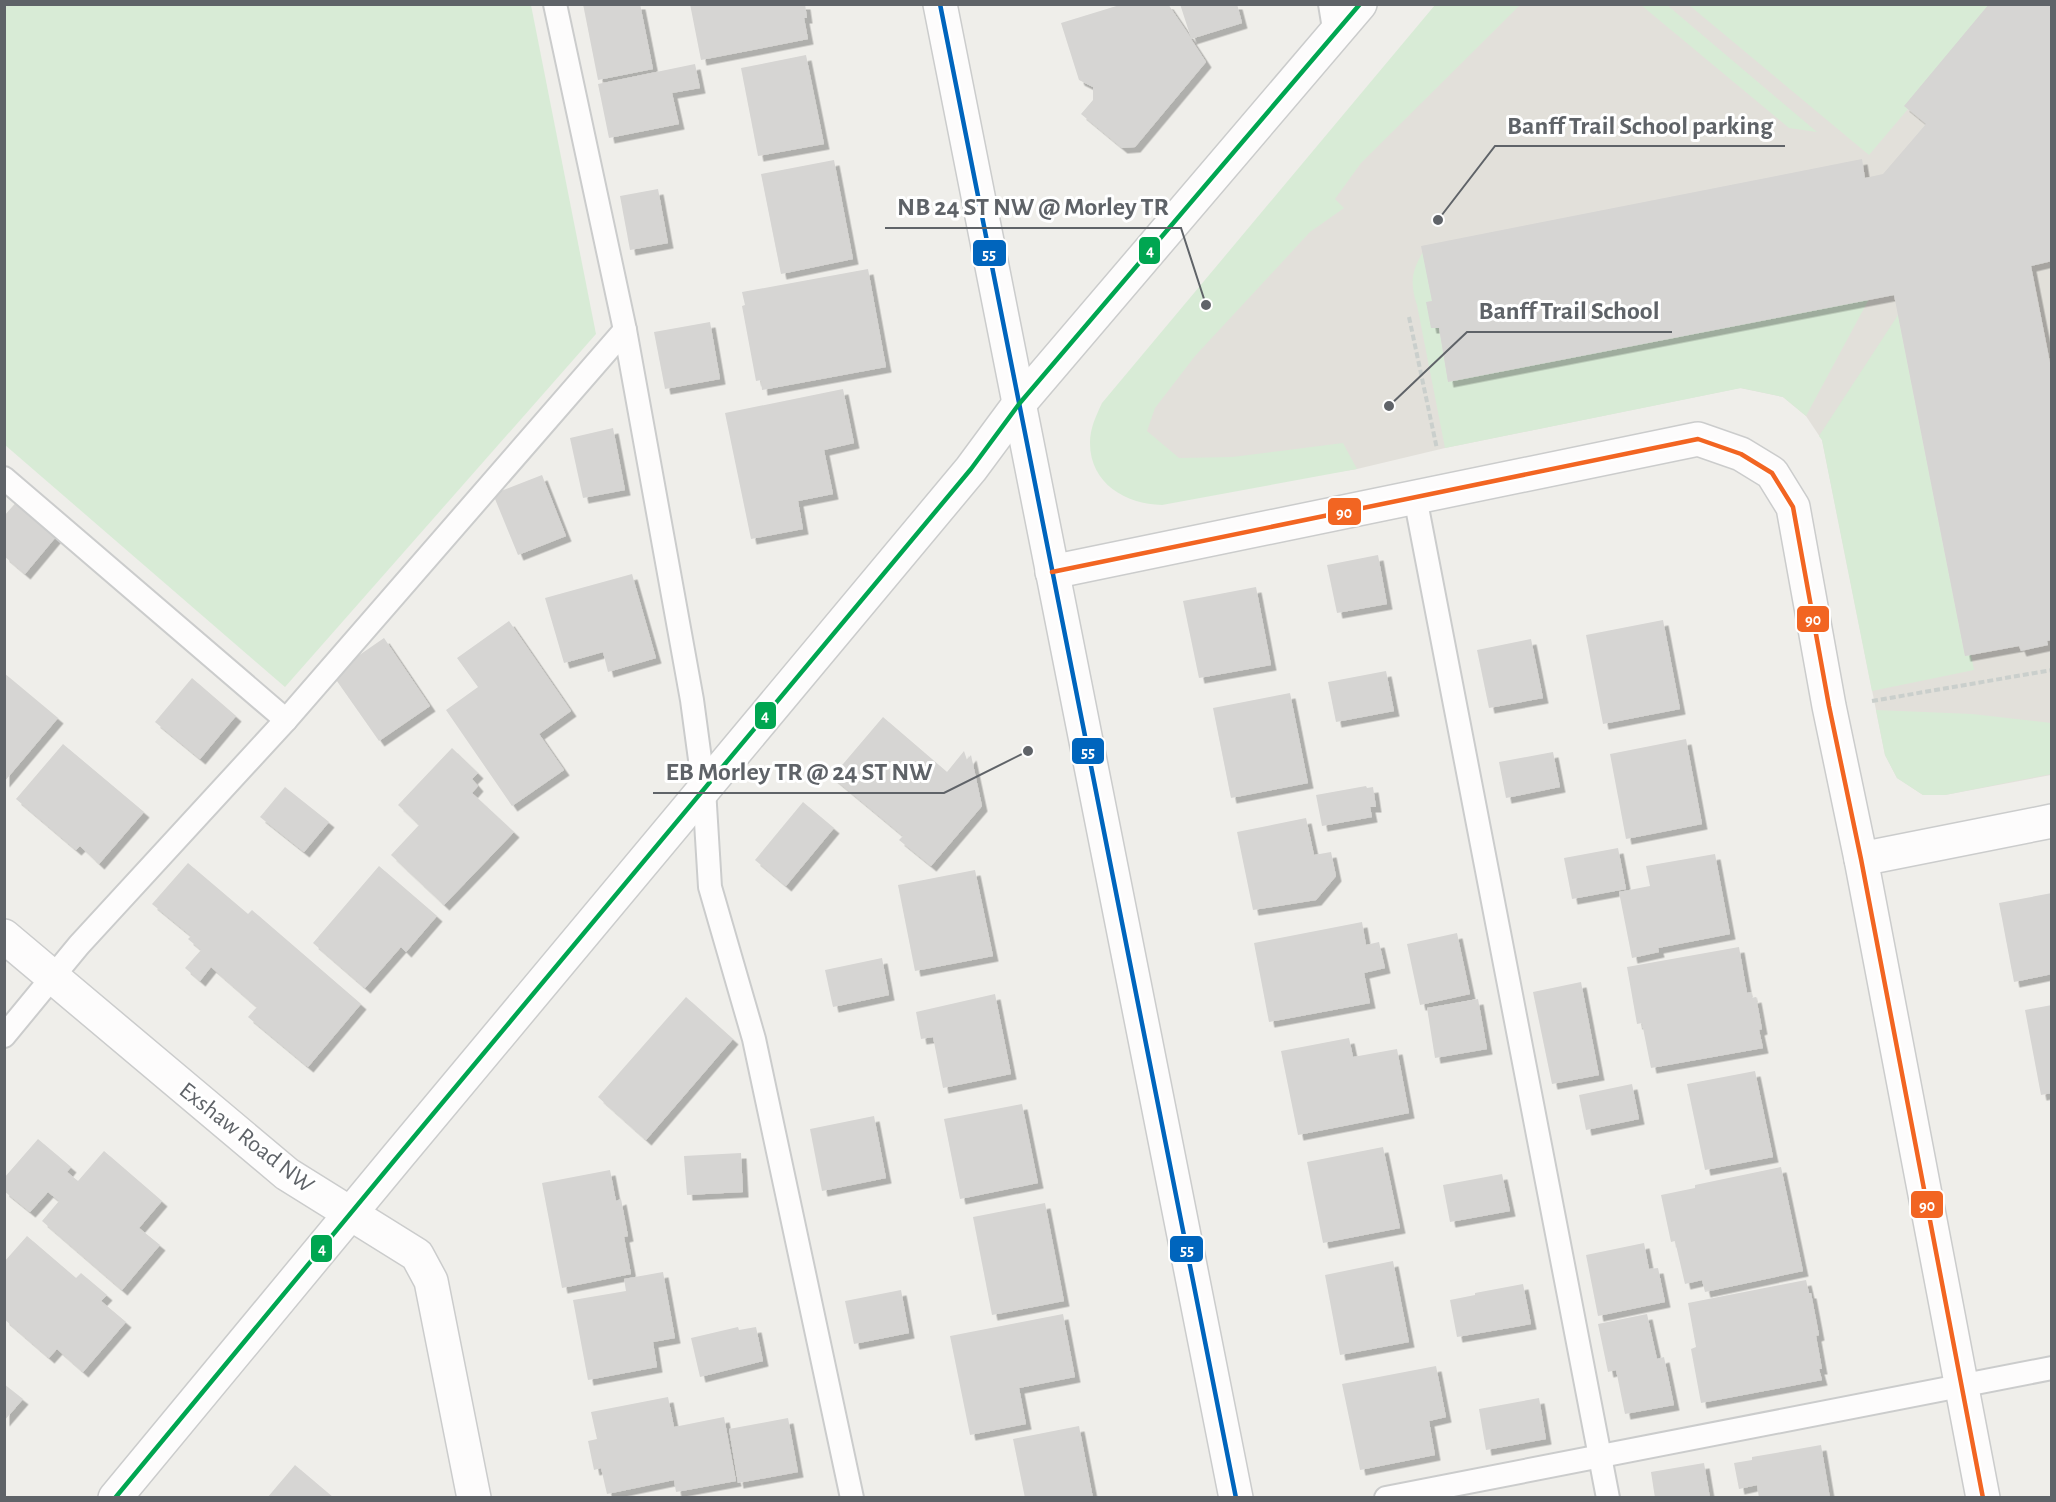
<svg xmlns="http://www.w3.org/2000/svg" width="2056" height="1502" viewBox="0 0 2056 1502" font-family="'Alegreya Sans',sans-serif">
  <defs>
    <filter id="shadow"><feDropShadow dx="5.5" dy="5.5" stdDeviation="0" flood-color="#0004"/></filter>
  </defs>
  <rect width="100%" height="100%" fill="#efeeea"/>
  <polygon fill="#e2e0da" points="1461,5 2051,5 2051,775 1945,795 1923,795 1897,778 1885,755 1822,440 1806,416 1783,397 1740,388 1445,448 1357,469 1195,494 1106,430"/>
  <g fill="#d8ebd6">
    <polygon points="5,4 531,5 596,334 285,687 5,445"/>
    <path d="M1435,5H1520L1361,163L1335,199L1344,208L1310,232L1195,356L1155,408L1147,431L1179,458L1232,457L1343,443L1357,469L1162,505C1126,504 1090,484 1090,443C1090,428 1096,416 1102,403Z"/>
    <polygon points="1641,5 1667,5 1817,132 1789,128"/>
    <polygon points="1689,5 1989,5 1908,109 1869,155"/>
    <path d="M1423,252L1432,301L1427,302L1439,328L1448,381L1869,299L1806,416L1783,397L1741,388L1445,448L1417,305C1410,284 1411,272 1423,252Z"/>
    <polygon points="1898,315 1965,656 1971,655 1974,670 1872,691 1822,440 1819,436"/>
    <polygon points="1876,710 1972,714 2051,723 2051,774 1945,795 1923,795 1897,778 1885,755"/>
  </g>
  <g fill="#d6d5d3" filter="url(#shadow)">
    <polygon points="583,4 640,4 653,69 598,80"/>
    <polygon points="690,4 805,4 807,18 804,18 808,39 701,60"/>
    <polygon points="1123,4 1168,4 1191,38 1180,4 1237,4 1242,23 1191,39 1206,62 1135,147 1122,148 1081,114 1093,100 1093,87 1079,80 1061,23"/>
    <polygon points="1989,4 2052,4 2052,261 2031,266 2052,373 2052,640 2047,641 2048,645 2021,651 2019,646 1965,656 1894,295 1448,382 1439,328 1431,328 1426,302 1432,301 1421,246 1862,159 1865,178 1883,174 1926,124 1904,106"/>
    <polygon points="806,55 824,144 758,156 741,68"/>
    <polygon points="695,64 700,88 672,93 679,124 609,138 598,84"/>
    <polygon points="834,160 853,259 781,274 761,174"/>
    <polygon points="658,189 668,243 630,250 620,196"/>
    <polygon points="868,269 886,367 762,390 761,380 756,381 742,306 745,305 742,292"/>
    <polygon points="710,322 720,379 665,389 654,332"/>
    <polygon points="843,389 854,443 824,450 833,494 798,501 803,529 751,539 725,413"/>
    <polygon points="613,428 625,490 583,498 570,438"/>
    <polygon points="542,475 566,536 518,555 493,494"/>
    <polygon points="20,498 60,532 25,574 4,556 4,516"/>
    <polygon points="1378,555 1387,604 1337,613 1327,565"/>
    <polygon points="632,574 656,658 608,672 603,652 564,663 545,598"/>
    <polygon points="1256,587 1271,665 1199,678 1183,601"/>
    <polygon points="1663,620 1680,709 1603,724 1586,635"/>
    <polygon points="509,621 571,711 539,734 564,770 512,806 446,710 478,687 457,658"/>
    <polygon points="384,638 430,706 379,741 332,674"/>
    <polygon points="1531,639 1543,698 1489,708 1477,650"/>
    <polygon points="1386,671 1394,711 1336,722 1328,682"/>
    <polygon points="4,673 58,718 4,782"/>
    <polygon points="192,678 236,716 200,759 155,722"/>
    <polygon points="1290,693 1308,783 1231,798 1213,708"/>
    <polygon points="883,717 947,772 964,751 967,760 971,755 982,806 931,866 899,840 903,836 832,777"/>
    <polygon points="1686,739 1702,824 1626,839 1610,754"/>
    <polygon points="63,744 144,812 99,864 80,846 76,850 16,799"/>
    <polygon points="452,748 478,773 472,779 478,786 472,793 514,832 444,905 391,855 419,825 398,805"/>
    <polygon points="1553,752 1560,787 1506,798 1499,762"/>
    <polygon points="1366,786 1367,788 1373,787 1376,807 1370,807 1372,817 1322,826 1316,795"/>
    <polygon points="285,787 329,822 304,852 260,817"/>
    <polygon points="803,802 834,828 786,886 755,860"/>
    <polygon points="1306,818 1314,855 1331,852 1336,876 1316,900 1253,910 1237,832"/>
    <polygon points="1618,848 1626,889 1572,899 1564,858"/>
    <polygon points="1715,854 1730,934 1658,948 1659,952 1632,958 1619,892 1650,886 1646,866"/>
    <polygon points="188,863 248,914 252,910 361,1004 308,1067 248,1017 257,1007 211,967 200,981 185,968 201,950 188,939 191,936 152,904"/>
    <polygon points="379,866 437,916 406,952 401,947 365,988 313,943"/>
    <polygon points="975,870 993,956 915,971 898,885"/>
    <polygon points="2052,893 2052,974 2014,982 1999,903"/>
    <polygon points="1362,922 1366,945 1379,942 1385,968 1364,973 1370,1003 1269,1022 1254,943"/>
    <polygon points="1457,933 1470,994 1420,1005 1407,944"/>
    <polygon points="1739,947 1747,993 1751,992 1752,998 1756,997 1762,1029 1759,1030 1763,1048 1651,1068 1642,1023 1637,1024 1627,967"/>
    <polygon points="882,958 889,995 833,1007 825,970"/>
    <polygon points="1581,982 1599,1075 1552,1084 1533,992"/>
    <polygon points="995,994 1011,1074 943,1088 933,1037 921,1039 916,1012"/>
    <polygon points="686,997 733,1039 646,1140 598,1097"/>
    <polygon points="1478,999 1487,1049 1435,1058 1427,1008"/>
    <polygon points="2052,1005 2052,1093 2041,1095 2025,1010"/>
    <polygon points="1349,1038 1353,1057 1397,1049 1409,1113 1298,1135 1281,1051"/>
    <polygon points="1755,1071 1773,1157 1705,1170 1687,1084"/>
    <polygon points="1632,1084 1639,1119 1586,1130 1579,1095"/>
    <polygon points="1022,1104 1038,1183 960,1199 944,1119"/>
    <polygon points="874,1116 886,1178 822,1191 810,1129"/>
    <polygon points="38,1139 71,1167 67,1172 78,1181 104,1151 162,1201 139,1228 160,1245 122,1290 42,1221 59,1201 48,1192 30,1212 4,1191 4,1178"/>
    <polygon points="1383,1147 1400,1228 1323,1243 1307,1162"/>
    <polygon points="741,1153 743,1192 687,1195 684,1156"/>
    <polygon points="1781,1167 1803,1271 1705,1292 1702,1280 1685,1284 1675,1241 1671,1242 1661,1195 1695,1188 1695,1185"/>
    <polygon points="610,1170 616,1201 621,1199 628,1236 624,1237 631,1274 562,1288 542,1183"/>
    <polygon points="1502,1174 1510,1211 1450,1222 1443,1185"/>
    <polygon points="1045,1203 1064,1301 992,1315 973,1217"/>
    <polygon points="27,1236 76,1278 81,1273 107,1295 101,1301 126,1322 83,1372 57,1349 49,1358 4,1319 4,1262"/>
    <polygon points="1644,1243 1649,1269 1658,1268 1665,1302 1598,1316 1586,1255"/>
    <polygon points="1393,1261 1409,1342 1340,1355 1325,1275"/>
    <polygon points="663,1272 675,1338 653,1342 657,1367 588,1380 573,1300 626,1291 624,1279"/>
    <polygon points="1806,1280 1809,1293 1811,1293 1819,1335 1816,1336 1822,1369 1819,1369 1822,1380 1701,1403 1691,1349 1696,1347 1688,1303"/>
    <polygon points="1523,1284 1531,1324 1457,1337 1450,1300 1475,1295 1475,1293"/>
    <polygon points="901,1290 909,1333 854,1344 845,1301"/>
    <polygon points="1063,1314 1075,1377 1019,1388 1026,1424 970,1435 950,1336"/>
    <polygon points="1647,1314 1657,1359 1664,1357 1674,1405 1625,1414 1616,1370 1608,1372 1598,1324"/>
    <polygon points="738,1327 739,1330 756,1327 763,1361 700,1377 691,1338"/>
    <polygon points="1436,1366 1446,1417 1429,1421 1435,1455 1360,1470 1342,1384"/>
    <polygon points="4,1384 23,1399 4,1421"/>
    <polygon points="668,1397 674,1427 724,1417 736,1481 676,1492 674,1480 607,1494 601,1468 594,1470 588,1441 597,1439 591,1412"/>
    <polygon points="1539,1398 1546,1439 1486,1450 1479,1409"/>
    <polygon points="788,1418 798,1472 738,1483 729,1429"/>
    <polygon points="1079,1426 1093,1498 1025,1498 1013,1439"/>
    <polygon points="1821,1445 1830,1498 1759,1498 1757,1485 1739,1489 1734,1463 1752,1460 1752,1457"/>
    <polygon points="1704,1463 1710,1498 1655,1498 1651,1472"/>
    <polygon points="295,1465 334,1498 267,1498"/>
  </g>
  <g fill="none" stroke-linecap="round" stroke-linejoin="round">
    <g stroke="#cbcccc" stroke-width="26">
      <g id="service">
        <polyline points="555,4 625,330 692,700 704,789 710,887 754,1039 852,1498"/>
        <polyline points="1330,4 1335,35"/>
        <polyline points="4,478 286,720"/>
        <polyline points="1415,497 1608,1498"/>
        <polyline points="4,1036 79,945 286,720 625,330"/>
        <polyline points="1386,1498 2052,1368"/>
      </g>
    </g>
    <g stroke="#cbcccc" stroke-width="36">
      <g id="minor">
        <polyline points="1052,572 1698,439 1741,454 1772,473 1793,507 1829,706 1861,859 1983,1498"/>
        <polyline points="1861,859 2052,821"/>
        <polyline points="4,936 287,1174 417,1255 431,1281 474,1498"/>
        <polyline points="115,1498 398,1156 971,469 1019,404 1360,4"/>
      </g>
    </g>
    <g stroke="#cbcccc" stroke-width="36">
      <polyline id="tertiary" points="940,4 1236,1498"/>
    </g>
    <g stroke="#cacfcc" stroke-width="4" stroke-dasharray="6 3" stroke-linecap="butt">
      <polyline points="1409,317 1437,449"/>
      <polyline points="1872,701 2052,670"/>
    </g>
    <use href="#service" stroke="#fdfcfc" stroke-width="22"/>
    <use href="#minor" stroke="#fdfcfc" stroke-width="33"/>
    <use href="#tertiary" stroke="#fdfcfc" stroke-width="33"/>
    <g stroke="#fff" stroke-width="9">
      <polyline id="bus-1" points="940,4 1236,1498"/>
    </g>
    <g stroke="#fff" stroke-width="9">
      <polyline id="bus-2" points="1052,572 1698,439 1741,454 1772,473 1793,507 1829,706 1861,859 1983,1498"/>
    </g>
    <g stroke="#fff" stroke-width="9">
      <polyline id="bus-3" points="115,1498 398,1156 971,469 1019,404 1360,4"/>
    </g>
    <use href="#bus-1" stroke="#0065bd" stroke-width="4.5"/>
    <use href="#bus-2" stroke="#f26522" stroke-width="4.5"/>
    <use href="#bus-3" stroke="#00a651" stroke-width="4.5"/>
  </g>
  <g text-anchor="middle" stroke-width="6" stroke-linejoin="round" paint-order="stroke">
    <g font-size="24" fill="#5f6368" stroke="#fff">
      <text transform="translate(247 1137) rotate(38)" y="8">Exshaw Road NW</text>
    </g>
  </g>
  <path fill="none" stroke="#5f6368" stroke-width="2" d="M1438 220L1495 146H1785M1206 305L1181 228H885M1389 406L1467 332H1672M1028 751L944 793H653"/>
  <g fill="#5f6368" stroke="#fff" stroke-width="2">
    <circle cx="1438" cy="220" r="6"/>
    <circle cx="1206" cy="305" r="6"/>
    <circle cx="1389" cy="406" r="6"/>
    <circle cx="1028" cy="751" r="6"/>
  </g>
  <g font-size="26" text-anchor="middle" font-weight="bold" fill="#5f6368" stroke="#fff" stroke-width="6" stroke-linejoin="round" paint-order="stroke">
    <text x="1640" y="134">Banff Trail School parking</text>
    <text x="1033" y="215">NB 24 ST NW @ Morley TR</text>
    <text x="1569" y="319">Banff Trail School</text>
    <text x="799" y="780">EB Morley TR @ 24 ST NW</text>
  </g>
  <g stroke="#fff" stroke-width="2">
    <rect x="1138" y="236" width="23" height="29" rx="6" fill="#00a651"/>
    <rect x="972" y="239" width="35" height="28" rx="6" fill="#0065bd"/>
    <rect x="1327" y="497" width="35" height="29" rx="6" fill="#f26522"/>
    <rect x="1796" y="605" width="34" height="28" rx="6" fill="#f26522"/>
    <rect x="754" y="701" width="23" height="29" rx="6" fill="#00a651"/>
    <rect x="1071" y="737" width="34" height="28" rx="6" fill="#0065bd"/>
    <rect x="1910" y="1190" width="34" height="29" rx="6" fill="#f26522"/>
    <rect x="310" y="1234" width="23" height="29" rx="6" fill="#00a651"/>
    <rect x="1169" y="1235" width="35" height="28" rx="6" fill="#0065bd"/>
  </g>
  <g font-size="16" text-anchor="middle" font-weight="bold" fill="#fff">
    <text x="1150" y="256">4</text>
    <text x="989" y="259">55</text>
    <text x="1344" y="518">90</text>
    <text x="1813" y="625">90</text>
    <text x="765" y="721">4</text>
    <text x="1088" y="757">55</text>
    <text x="1927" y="1211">90</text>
    <text x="322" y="1254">4</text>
    <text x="1187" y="1255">55</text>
  </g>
  <rect width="2056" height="1502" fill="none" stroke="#5f6368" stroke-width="12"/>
</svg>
